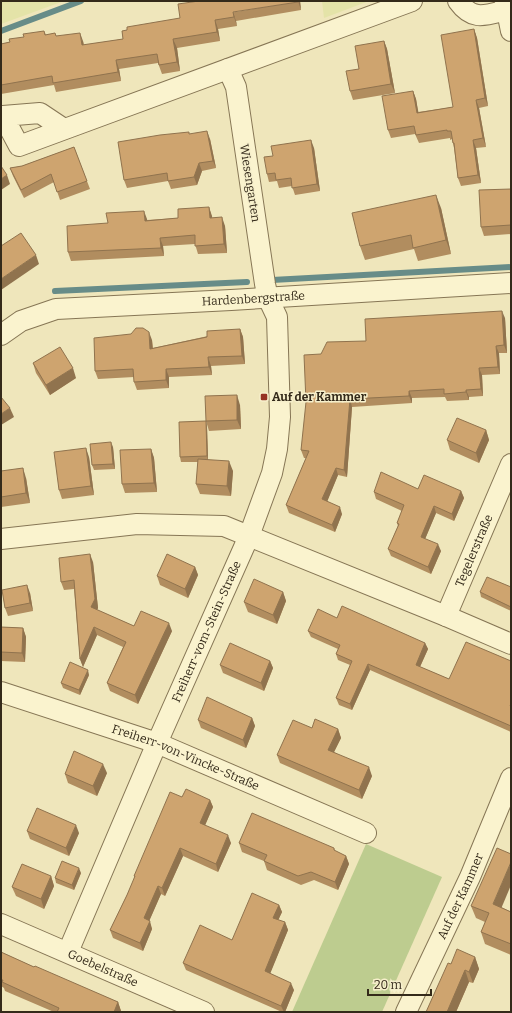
<svg xmlns="http://www.w3.org/2000/svg" width="512" height="1013" viewBox="0 0 512 1013" font-family="Bitter,serif">
  <rect width="100%" height="100%" fill="#efe6bb"/>
  <g fill="#e4e3a8">
    <polygon points="1,1 64,1 1,24"/>
    <polygon points="322,1 369,1 324,18"/>
  </g>
  <polygon fill="#bdcc8f" points="366,844 442,877 382,1012 292,1012"/>
  <g fill="none" stroke-linecap="round" stroke-linejoin="round">
    <g stroke="#678c88" stroke-width="6">
      <polyline points="1,31 81,1"/>
      <polyline points="272,280 511,267"/>
      <polyline points="55,291 247,282"/>
    </g>
    <g stroke="#867655" stroke-width="22">
      <g id="minor">
        <path d="M458,1C473,22 486,15 507,10"/>
        <polyline points="505,1 511,31"/>
        <polyline points="64,129 40,113 3,116 19,146 412,1"/>
        <path id="s1" d="M1,335L21,321L56,309L231,300L511,283"/>
        <polyline points="1,539 137,524 224,526 446,616 511,644"/>
        <path id="s2" d="M446,616L511,464"/>
        <path id="s3" d="M1,692L157,743L366,833"/>
        <path id="s4" d="M1,924L204,1012"/>
        <path id="s5" d="M68,952L157,743L249,536L272,473L277,449L280,417L277,317L268,298L265,284L236,87L228,69"/>
        <path id="s6" d="M406,1012L470,877L511,778"/>
      </g>
    </g>
    <use href="#minor" stroke="#faf3ce" stroke-width="20"/>
  </g>
  <g fill="#b18d5f">
    <polygon points="300,1 301,10 236,21 237,26 218,29 220,41 177,48 180,71 162,74 158,63 119,69 121,81 56,92 54,85 1,94 1,44 10,42 44,31 46,35 55,33 56,36 83,41 84,45 123,39 122,31"/>
    <polygon points="474,29 477,38 488,106 479,108 486,147 476,148 481,183 461,186 458,178 454,148 452,139 450,140 450,138 419,143 415,134 391,138 388,130 413,91 416,99 418,112 453,107"/>
    <polygon points="384,41 387,49 395,93 353,100 350,91"/>
    <polygon points="189,132 189,134 210,139 216,168 202,171 197,185 171,189 168,181 127,188 124,180"/>
    <polygon points="74,147 90,189 60,200 54,182 24,198 13,176 10,168 22,166"/>
    <polygon points="314,148 320,191 295,195 292,186 279,188 277,181 269,182 267,174"/>
    <polygon points="511,189 511,234 484,236 481,227"/>
    <polygon points="209,207 212,218 225,226 227,253 198,254 195,244 163,246 164,256 71,261 68,252 108,223 147,219 147,220 178,218"/>
    <polygon points="441,208 451,254 418,261 414,249 365,260 360,246"/>
    <polygon points="505,318 507,353 499,353 500,374 482,375 483,396 469,397 469,400 447,401 445,397 412,398 412,403 352,407 347,477 338,475 327,501 342,514 335,532 289,513 286,505 306,458 304,458 301,450 321,354 366,341"/>
    <polygon points="240,329 243,337 245,364 211,366 212,375 169,377 169,388 137,390 134,382 134,377 98,379 95,371 152,340 153,348"/>
    <polygon points="33,363 76,378 50,395 36,373"/>
    <polygon points="240,405 241,429 209,431 206,421"/>
    <polygon points="207,426 208,460 233,471 231,496 200,494 196,484 198,462 181,462 180,457"/>
    <polygon points="486,430 489,440 479,463 450,450 447,440"/>
    <polygon points="113,447 115,469 94,470 92,465"/>
    <polygon points="151,449 154,458 157,492 125,493 122,484"/>
    <polygon points="89,457 94,495 62,499 59,490"/>
    <polygon points="1,471 26,478 30,503 1,507"/>
    <polygon points="418,489 461,491 464,498 454,521 436,513 425,539 441,551 431,574 391,556 388,549 398,526 397,523 402,511 376,499 374,492"/>
    <polygon points="93,562 98,608 97,610 134,626 172,631 138,704 110,691 107,683 123,647 97,635 83,667 80,659 74,589 64,590 61,582"/>
    <polygon points="195,567 198,575 188,598 160,585 157,576"/>
    <polygon points="511,587 511,611 481,597 480,592"/>
    <polygon points="283,592 286,601 277,624 248,612 244,602"/>
    <polygon points="30,593 33,611 8,616 5,608"/>
    <polygon points="337,618 425,643 428,649 420,667 449,679 511,661 511,732 370,670 352,710 339,705 336,698 350,665 338,660 336,654 338,649 311,637 308,631"/>
    <polygon points="1,627 23,628 26,637 25,662 1,661"/>
    <polygon points="270,661 273,668 264,691 223,673 220,665"/>
    <polygon points="89,675 80,695 63,688 61,683"/>
    <polygon points="252,718 255,726 246,748 201,728 198,720"/>
    <polygon points="312,728 338,729 341,738 334,752 372,776 362,799 280,763 277,755"/>
    <polygon points="107,773 97,796 68,783 65,774"/>
    <polygon points="182,797 210,800 213,807 205,825 231,843 218,872 183,856 165,896 161,894 149,921 152,929 143,951 113,938 110,930 127,895 135,878 134,876"/>
    <polygon points="27,831 79,833 69,856 30,839"/>
    <polygon points="239,843 334,848 335,851 346,856 349,864 338,890 314,880 301,885 267,870 264,861 242,852"/>
    <polygon points="81,873 74,890 56,883 55,878"/>
    <polygon points="51,876 54,886 44,909 16,896 12,887"/>
    <polygon points="279,905 282,912 278,920 285,922 288,930 270,973 294,990 285,1012 282,1012 186,970 183,963 232,940"/>
    <polygon points="471,906 501,907 511,912 511,955 485,944 481,932 485,922 476,918"/>
    <polygon points="1,952 34,967 118,1002 121,1011 120,1012 54,1012 5,991 4,988 1,986"/>
    <polygon points="475,957 479,969 473,983 469,982 456,1012 426,1012 451,964"/>
  </g>
  <g fill="#90734e">
    <polygon points="298,1 300,1 301,10"/>
    <polygon points="233,12 236,21 237,26 234,17"/>
    <polygon points="215,20 218,29 220,41 217,32"/>
    <polygon points="474,29 477,38 488,106 485,98"/>
    <polygon points="80,33 83,41 85,54 82,45"/>
    <polygon points="173,39 177,48 180,71 177,62"/>
    <polygon points="384,41 387,49 395,93 391,84"/>
    <polygon points="116,60 119,69 121,81 118,72"/>
    <polygon points="413,91 416,99 420,121 417,113"/>
    <polygon points="476,100 479,108 486,147 483,138"/>
    <polygon points="207,131 210,139 216,168 213,161"/>
    <polygon points="311,140 314,148 320,191 317,184"/>
    <polygon points="473,140 476,148 481,183 478,175"/>
    <polygon points="199,163 202,171 197,185 194,177"/>
    <polygon points="7,175 10,184 1,190 1,179"/>
    <polygon points="436,195 441,208 451,254 446,240"/>
    <polygon points="209,207 212,216 213,226 210,218"/>
    <polygon points="144,211 147,219 148,229 145,221"/>
    <polygon points="222,217 225,226 227,253 224,244"/>
    <polygon points="160,238 163,246 164,256 161,248"/>
    <polygon points="36,255 39,264 1,290 1,279"/>
    <polygon points="502,311 505,318 507,353 504,345"/>
    <polygon points="240,329 243,337 245,364 242,356"/>
    <polygon points="149,332 152,340 153,357 150,349"/>
    <polygon points="496,346 499,353 500,374 498,367"/>
    <polygon points="208,357 211,366 212,375 209,367"/>
    <polygon points="73,368 76,378 50,395 46,385"/>
    <polygon points="479,368 482,375 483,396 481,389"/>
    <polygon points="166,369 169,377 169,388 166,380"/>
    <polygon points="466,390 469,397 469,400 466,392"/>
    <polygon points="409,391 412,398 412,403 409,396"/>
    <polygon points="237,395 240,405 241,429 237,420"/>
    <polygon points="350,399 352,407 347,477 344,470"/>
    <polygon points="10,408 14,417 1,425 1,414"/>
    <polygon points="206,421 207,426 208,461 207,456"/>
    <polygon points="486,430 489,440 479,463 476,453"/>
    <polygon points="111,442 113,447 115,469 113,464"/>
    <polygon points="86,448 89,457 94,495 91,486"/>
    <polygon points="151,449 154,458 157,492 154,483"/>
    <polygon points="229,461 233,471 231,496 227,486"/>
    <polygon points="23,468 26,478 30,503 26,493"/>
    <polygon points="336,468 338,475 325,507 322,499"/>
    <polygon points="461,491 464,498 454,521 452,514"/>
    <polygon points="434,506 436,513 423,544 421,537"/>
    <polygon points="340,507 342,514 335,532 332,525"/>
    <polygon points="438,544 441,551 431,574 428,567"/>
    <polygon points="90,554 93,562 98,608 94,616 91,607"/>
    <polygon points="195,567 198,575 188,598 185,589"/>
    <polygon points="27,585 30,593 33,611 30,603"/>
    <polygon points="283,592 286,601 277,624 273,615"/>
    <polygon points="169,623 172,631 138,704 135,695"/>
    <polygon points="94,627 97,635 83,667 80,659"/>
    <polygon points="23,628 26,637 25,662 22,653"/>
    <polygon points="425,643 428,649 418,671 416,665"/>
    <polygon points="270,661 273,668 264,691 261,683"/>
    <polygon points="368,664 370,670 352,710 350,704"/>
    <polygon points="88,670 89,675 80,695 79,690"/>
    <polygon points="252,718 255,726 246,748 243,740"/>
    <polygon points="338,729 341,738 331,758 328,750"/>
    <polygon points="103,764 107,773 97,796 93,786"/>
    <polygon points="369,767 372,776 362,799 359,790"/>
    <polygon points="210,800 213,807 203,830 200,823"/>
    <polygon points="76,825 79,833 69,856 66,848"/>
    <polygon points="228,835 231,843 218,872 216,864"/>
    <polygon points="180,848 183,856 165,896 162,888"/>
    <polygon points="346,856 349,864 338,890 335,882"/>
    <polygon points="511,862 511,885 498,916 493,904"/>
    <polygon points="79,868 81,873 74,890 72,885"/>
    <polygon points="51,876 54,886 44,909 41,899"/>
    <polygon points="158,886 161,894 147,926 144,918"/>
    <polygon points="279,905 282,912 276,925 273,918"/>
    <polygon points="150,921 152,929 143,951 140,943"/>
    <polygon points="285,922 288,930 268,979 265,971"/>
    <polygon points="475,957 479,969 473,983 469,972"/>
    <polygon points="465,970 469,982 456,1012 447,1012"/>
    <polygon points="291,983 294,990 285,1012 284,1012 281,1006"/>
    <polygon points="118,1002 121,1011 120,1012 114,1012"/>
  </g>
  <g fill="#cea46f" stroke="#90734e">
    <polygon points="199,1 298,1 298,2 233,12 234,17 215,20 217,32 173,39 177,62 159,65 157,54 116,60 118,72 53,83 52,76 1,85 1,44 10,42 9,39 24,37 23,34 44,31 45,35 55,33 56,36 80,33 82,45 123,39 122,31 127,30 127,27 180,18 178,4"/>
    <polygon points="474,29 485,98 476,100 483,138 473,140 478,175 458,178 454,143 453,143 451,131 447,131 447,130 416,135 414,126 388,130 382,96 413,91 417,113 453,107 441,35"/>
    <polygon points="384,41 391,84 350,91 346,71 359,69 355,46"/>
    <polygon points="207,131 213,161 199,163 194,177 168,181 167,173 124,180 118,142 160,135 189,132 189,134"/>
    <polygon points="311,140 317,184 292,188 291,178 276,180 275,173 267,174 264,157 273,156 271,146"/>
    <polygon points="74,147 87,181 57,192 51,174 21,190 10,168 22,166"/>
    <polygon points="1,166 7,175 1,179"/>
    <polygon points="511,189 511,225 481,227 479,190"/>
    <polygon points="436,195 446,240 413,248 411,235 360,246 352,213"/>
    <polygon points="209,207 210,218 222,217 224,244 195,246 195,235 160,238 161,248 68,252 67,226 108,223 106,213 144,211 145,221 178,218 178,209"/>
    <polygon points="21,233 36,255 1,279 1,246"/>
    <polygon points="502,311 504,345 496,346 498,367 479,368 481,389 466,390 466,392 444,394 444,389 409,391 409,396 350,399 344,470 336,468 322,499 340,507 332,525 286,505 309,451 301,450 306,402 304,355 321,354 327,342 366,341 365,319"/>
    <polygon points="136,328 143,328 149,332 150,349 207,337 207,331 240,329 242,356 208,357 209,367 166,369 166,380 134,382 133,369 95,371 94,338 131,334"/>
    <polygon points="60,347 73,368 46,385 33,363"/>
    <polygon points="237,395 237,420 206,421 205,396"/>
    <polygon points="1,397 10,408 1,414"/>
    <polygon points="457,418 486,430 476,453 447,440"/>
    <polygon points="206,421 207,456 180,457 179,422"/>
    <polygon points="111,442 113,464 92,465 90,444"/>
    <polygon points="86,448 91,486 59,490 54,452"/>
    <polygon points="151,449 154,483 122,484 120,450"/>
    <polygon points="198,459 229,461 227,486 196,484"/>
    <polygon points="23,468 26,493 1,497 1,471"/>
    <polygon points="381,472 418,489 424,475 461,491 452,514 434,506 421,537 438,544 428,567 388,549 399,524 397,523 404,505 374,492"/>
    <polygon points="90,554 95,599 91,607 134,626 141,611 169,623 135,695 107,683 126,642 94,627 80,659 74,580 61,582 59,558"/>
    <polygon points="167,554 195,567 185,589 157,576"/>
    <polygon points="487,577 511,587 511,607 480,592"/>
    <polygon points="254,579 283,592 273,615 244,602"/>
    <polygon points="27,585 30,603 5,608 2,590"/>
    <polygon points="342,606 425,643 416,665 449,679 466,642 511,661 511,704 510,706 511,706 511,726 368,664 350,704 336,698 352,661 336,654 340,645 308,631 318,609 337,618"/>
    <polygon points="1,627 23,628 22,653 1,652"/>
    <polygon points="230,643 270,661 261,683 220,665"/>
    <polygon points="70,662 88,670 79,690 61,683"/>
    <polygon points="207,697 252,718 243,740 198,720"/>
    <polygon points="315,719 338,729 328,750 369,767 359,790 277,755 293,720 312,728"/>
    <polygon points="74,751 103,764 93,786 65,774"/>
    <polygon points="186,789 210,800 200,823 228,835 216,864 180,848 162,888 158,886 144,918 150,921 140,943 110,930 127,895 135,876 134,876 170,792 182,797"/>
    <polygon points="37,808 76,825 66,848 27,831"/>
    <polygon points="252,813 334,848 334,850 346,856 335,882 311,872 298,876 264,861 267,855 239,843"/>
    <polygon points="497,848 511,854 511,862 493,904 511,912 511,944 481,932 489,913 471,906"/>
    <polygon points="62,861 79,868 72,885 55,878"/>
    <polygon points="22,864 51,876 41,899 12,887"/>
    <polygon points="252,893 279,905 273,918 285,922 265,971 291,983 281,1006 183,963 200,925 232,940"/>
    <polygon points="457,949 475,957 469,972 465,970 447,1012 426,1012 448,963 451,964"/>
    <polygon points="1,952 34,967 35,966 118,1002 114,1012 57,1012 59,1008 2,982 3,980 1,980"/>
  </g>
  <rect fill="#963223" stroke="#f6efcb" stroke-width="1.5" x="260" y="393" width="8" height="8" rx="2"/>
  <g text-anchor="middle" stroke-width="3" stroke-linejoin="round" paint-order="stroke">
    <g font-size="12" fill="#342a1a" stroke="#f6efcb">
      <text transform="translate(250 183) rotate(81)" y="4">Wiesengarten</text>
      <text dy="4" stroke="none"><textPath href="#s1" startOffset="259">Hardenbergstraße</textPath></text>
      <text dy="4" stroke="none"><textPath href="#s2" startOffset="71">Tegelerstraße</textPath></text>
      <text dy="4" stroke="none"><textPath href="#s5" startOffset="349">Freiherr-vom-Stein-Straße</textPath></text>
      <text dy="4" stroke="none"><textPath href="#s3" startOffset="196">Freiherr-von-Vincke-Straße</textPath></text>
      <text dy="4" stroke="none"><textPath href="#s6" startOffset="128">Auf der Kammer</textPath></text>
      <text dy="4" stroke="none"><textPath href="#s4" startOffset="111">Goebelstraße</textPath></text>
    </g>
    <g font-size="12" font-weight="bold" fill="#342a1a" stroke="#f6efcb" text-anchor="start">
      <text x="272" y="401">Auf der Kammer</text>
    </g>
  </g>
  <rect width="512" height="1013" fill="none" stroke="#342a1a" stroke-width="4"/>
  <path d="M368 989v6h63v-6" fill="none" stroke="#342a1a" stroke-width="2"/>
  <text x="374" y="989" font-size="12" fill="#342a1a" stroke="#f6efcb" stroke-width="3" paint-order="stroke">20 m</text>
</svg>
